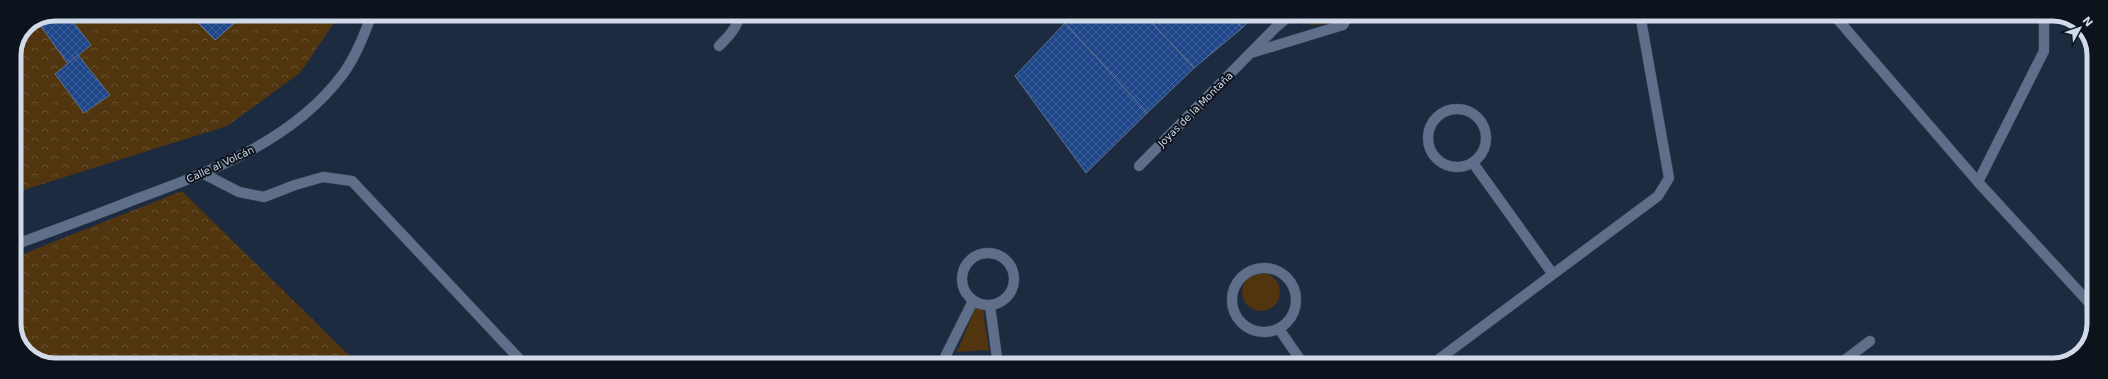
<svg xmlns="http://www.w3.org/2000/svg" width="2108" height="379" viewBox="0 0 2108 379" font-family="'DejaVu Sans',sans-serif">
  <defs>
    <pattern id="forest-crowns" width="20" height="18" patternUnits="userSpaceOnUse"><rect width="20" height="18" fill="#51350f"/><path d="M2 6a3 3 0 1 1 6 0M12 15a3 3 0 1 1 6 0" fill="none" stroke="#695232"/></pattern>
    <pattern id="building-cross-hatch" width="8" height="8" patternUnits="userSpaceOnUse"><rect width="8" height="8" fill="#1e4689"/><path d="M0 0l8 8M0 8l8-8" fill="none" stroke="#3e609a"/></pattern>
  </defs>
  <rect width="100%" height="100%" fill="#1d2b41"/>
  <g fill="#51350f">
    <polygon points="1309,14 1334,14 1326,24 1310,25 1307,16"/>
    <circle cx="1261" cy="292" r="19"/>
    <polygon points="976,306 983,310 989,350 957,352"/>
  </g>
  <g fill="url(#forest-crowns)">
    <polygon points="55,14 340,14 300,73 227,126 14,193 14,55 26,26"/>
    <polygon points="182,191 359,365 49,365 26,353 14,329 14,261 28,252"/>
  </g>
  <g fill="url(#building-cross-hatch)" stroke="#63738d">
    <polygon points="55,14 67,14 91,45 68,64 37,21"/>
    <polygon points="189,14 230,14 237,21 215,40"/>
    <polygon points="1075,14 1144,14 1194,68 1147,113 1065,23"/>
    <polygon points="1144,14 1229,14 1242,28 1194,68"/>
    <polygon points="1229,14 1256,14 1242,28"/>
    <polygon points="1065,23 1147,113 1086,173 1015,76"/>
    <polygon points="78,55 110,95 84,113 55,74"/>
  </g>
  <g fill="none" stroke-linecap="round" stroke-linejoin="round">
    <g stroke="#3c4759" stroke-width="11">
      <path id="lane" d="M719,46C729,36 737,28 740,14"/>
    </g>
    <g stroke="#3c4759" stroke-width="11">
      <g id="street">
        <polyline points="1833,14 1978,182 2094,308"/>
        <polyline points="1251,53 1343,25 1349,14"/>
        <circle cx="1457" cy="138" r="29"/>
        <polyline points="1473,163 1552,273"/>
        <polyline points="1139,166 1275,28 1292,14"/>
        <polyline points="204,174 239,192 264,197 295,185 323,177 352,181 525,365"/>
        <polyline points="1978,182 2044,51 2044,20 2041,14"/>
        <circle cx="988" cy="279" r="26"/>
        <circle cx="1264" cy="300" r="32"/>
        <polyline points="990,306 998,365"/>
        <polyline points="1279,329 1304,365"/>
        <polyline points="942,363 973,301"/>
        <polyline points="941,365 983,365"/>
        <polyline points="1431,365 1658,196 1669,178 1640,14"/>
        <polyline points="1838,365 1870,341"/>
      </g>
    </g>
    <g stroke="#3c4759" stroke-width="11">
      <path id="secondary" d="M14,245C55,230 96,215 136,199C212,171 293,141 343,74C356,56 364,35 372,14"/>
    </g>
    <use href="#lane" stroke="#606f89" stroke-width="10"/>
    <use href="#street" stroke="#606f89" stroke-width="10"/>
    <use href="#secondary" stroke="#606f89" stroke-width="10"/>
  </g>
  <g text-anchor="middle" stroke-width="4" stroke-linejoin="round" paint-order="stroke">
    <g font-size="10" fill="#d1dae9" stroke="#0d131d">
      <text transform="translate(1195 109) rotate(-45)" y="4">Joyas de la Montaña</text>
      <text transform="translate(220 164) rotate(-25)" y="4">Calle al Volcán</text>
    </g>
  </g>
  <path d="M0 0H2108V379H0ZM55 21H2053A34 34 0 0 1 2087 55V324A34 34 0 0 1 2053 358H55A34 34 0 0 1 21 324V55A34 34 0 0 1 55 21Z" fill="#0d131d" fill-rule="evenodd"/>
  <path fill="none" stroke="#d1dae9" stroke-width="5" d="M55 21H2053A34 34 0 0 1 2087 55V324A34 34 0 0 1 2053 358H55A34 34 0 0 1 21 324V55A34 34 0 0 1 55 21Z"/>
  <g transform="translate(2080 28) rotate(50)" stroke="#0d131d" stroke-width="3" paint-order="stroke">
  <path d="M0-3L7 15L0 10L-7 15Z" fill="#d1dae9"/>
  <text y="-6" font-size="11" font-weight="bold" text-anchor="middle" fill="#d1dae9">N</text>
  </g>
</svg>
